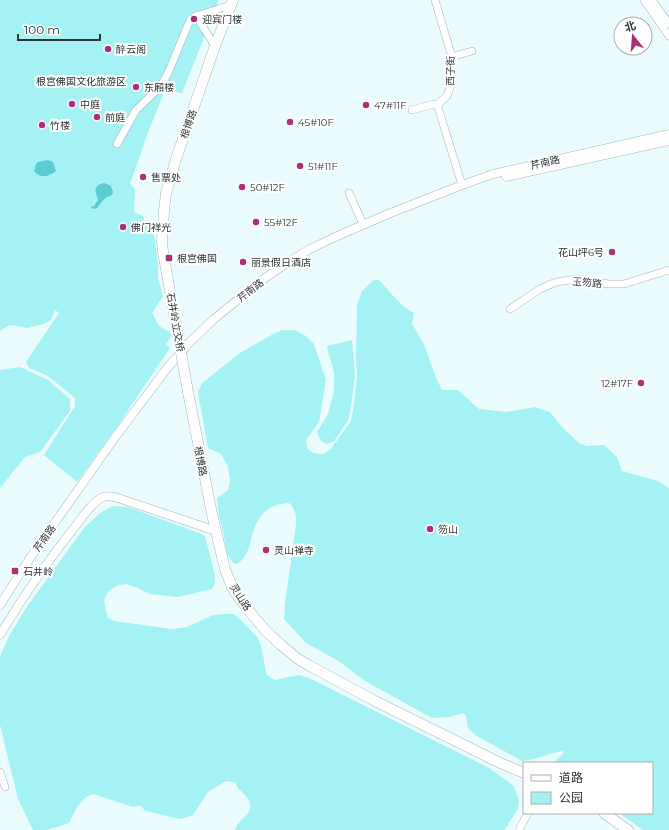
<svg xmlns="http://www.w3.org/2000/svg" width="669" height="830" viewBox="0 0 669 830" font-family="Montserrat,'Noto Sans SC',sans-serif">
  <rect width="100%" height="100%" fill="#eafcfd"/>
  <g fill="#a5f2f5">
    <polygon points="0,0 219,0 182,93 165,90 149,130 130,184 135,189 134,212 143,216 147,226 154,235 158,264 158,278 163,296 152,313 159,326 173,334 166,344 170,348 116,428 77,482 44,455 75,406 75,398 48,376 29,368 26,362 59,313 55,310 51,320 44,324 27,328 13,325 8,326 0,331"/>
    <path d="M374,280H379C390,291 400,306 414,313L412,324L424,344L436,378L442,390H458L479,409L507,412L535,407L550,412L563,428L579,443L587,446L604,445L617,457L622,471L658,481L668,487L669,489V830H643L619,813H652V763H553L563,754V751C549,753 536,760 522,761L475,735L468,728L466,716L463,713L450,717L432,718L365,681L340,662L306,643L284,619L285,604L296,524C296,514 296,510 289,503C269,504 259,514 253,532C249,544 249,558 236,564L233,563L227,554L223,531L219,517L217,498L228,490L230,481L228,467L221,454L208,448L198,392L202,383L240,353L273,334L282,330H294L306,336L314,344L326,380L319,422L306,440L307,448L313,453L323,454L331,449L351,421L354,403L357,376L356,356L357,305L362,291Z"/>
    <path d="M352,340L355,377L351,406L348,421L334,441L327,444C321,442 319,439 317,432L328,414L334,391V372L328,351L327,346Z"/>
    <polygon points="20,367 48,380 70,399 70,411 48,441 40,452 25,457 0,488 0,370"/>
    <path d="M113,506L128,507L199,533L205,536L215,575V583L212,589L178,597L149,594L138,588L127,584L118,585L108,592L104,600L107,615L108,618L114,621L172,629L187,627L213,615L224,614H234L241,620L258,638L262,650L264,660L265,668L267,675L275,680L299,675L309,678L489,768L514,786L519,800L518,808L513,817L504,830H235C238,819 255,814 249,801C246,793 243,794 239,789C238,789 236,784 236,783L226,781L208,792L193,815L181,819L145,811L141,806H138L133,807L93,794C80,798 75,811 69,823L47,830H33L18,799L0,725V656L9,636L26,608L84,528L100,513Z"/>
  </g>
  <g fill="#5bcdd2">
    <path d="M48,160L53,162L56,171C48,177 41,179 34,171L36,164L38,162Z"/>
    <path d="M104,183L111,186L113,192L112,195C104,197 102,202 97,208L94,209L91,208V207L94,206L98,200C97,193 92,190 100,184Z"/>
  </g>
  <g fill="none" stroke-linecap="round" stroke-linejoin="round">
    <g stroke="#a4b5b5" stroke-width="8">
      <g id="minor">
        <polyline points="435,0 451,54 449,67 450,88 447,96 439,103 438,107 462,185"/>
        <polyline points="644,0 669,36"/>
        <polyline points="652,0 669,24"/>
        <polyline points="215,46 196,16 231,5"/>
        <polyline points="451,57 472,51"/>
        <polyline points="412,110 434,104 438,104"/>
        <polyline points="117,144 127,126 136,110 157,90 163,82 168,73 190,20 196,16"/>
        <polyline points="349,193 363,224"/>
        <polyline points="510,309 540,289 556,282 576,279 609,284 624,284 669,270"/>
        <polyline points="0,772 5,787"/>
        <polyline points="519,830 528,813"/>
      </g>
    </g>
    <g stroke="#a4b5b5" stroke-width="9">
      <g id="major">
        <polyline points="506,177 669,141"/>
        <polyline points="0,605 30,558 116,436 168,367 190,342 214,319 262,280 287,263 308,250 335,237 388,214 462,185 493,174 669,134"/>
        <path d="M0,635C22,598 47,562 74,528C81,519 92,502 103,497C109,495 116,497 121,499L216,531"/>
      </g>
    </g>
    <g stroke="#a4b5b5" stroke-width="11">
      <g id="highway">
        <polyline points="163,252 162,241 164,211 166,193 176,159 215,46 233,0"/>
        <polyline points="188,392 212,514 225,569 232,587 236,594 249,611 266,631 281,645 298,659 310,666 375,701 498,762 524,773"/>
        <polyline points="604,813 628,830"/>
      </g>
    </g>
    <use href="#minor" stroke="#fff" stroke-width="7"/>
    <use href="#major" stroke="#fff" stroke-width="8"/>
    <use href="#highway" stroke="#fff" stroke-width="10"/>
    <g stroke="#a4b5b5" stroke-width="11" stroke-linecap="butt">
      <polyline id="highway-bridge" points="163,252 188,392"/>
    </g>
    <use href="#highway-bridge" stroke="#fff" stroke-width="10"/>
  </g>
  <g fill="#af2e79" stroke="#fff" stroke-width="1.5">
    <circle cx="194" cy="19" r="4"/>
    <circle cx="108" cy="49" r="4"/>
    <circle cx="136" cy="87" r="4"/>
    <circle cx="72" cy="104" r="4"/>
    <circle cx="366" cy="105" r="4"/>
    <circle cx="97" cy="117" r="4"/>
    <circle cx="290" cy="122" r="4"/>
    <circle cx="42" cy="125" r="4"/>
    <circle cx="300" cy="166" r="4"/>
    <circle cx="143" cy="177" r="4"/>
    <circle cx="242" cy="187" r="4"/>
    <circle cx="256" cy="222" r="4"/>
    <circle cx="123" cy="227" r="4"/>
    <circle cx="612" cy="252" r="4"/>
    <rect x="165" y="254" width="8" height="8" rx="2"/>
    <circle cx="243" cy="262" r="4"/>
    <circle cx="641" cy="383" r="4"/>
    <circle cx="430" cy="529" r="4"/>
    <circle cx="266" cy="550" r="4"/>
    <rect x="11" y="567" width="8" height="8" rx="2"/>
  </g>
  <g text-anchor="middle" stroke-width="4" stroke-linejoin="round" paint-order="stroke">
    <g font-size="10" fill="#2e3535" stroke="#fff" text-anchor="start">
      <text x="202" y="23">迎宾门楼</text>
      <text x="116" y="53">醉云阁</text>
      <text x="144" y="91">东厢楼</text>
      <text x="80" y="108">中庭</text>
      <text x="374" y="109">47#11F</text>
      <text x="105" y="121">前庭</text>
      <text x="298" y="126">45#10F</text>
      <text x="50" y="129">竹楼</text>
      <text x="308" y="170">51#11F</text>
      <text x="151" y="181">售票处</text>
      <text x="250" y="191">50#12F</text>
      <text x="264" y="226">55#12F</text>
      <text x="131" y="231">佛门祥光</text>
      <text x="604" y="256" text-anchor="end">花山坪6号</text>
      <text x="177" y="262">根宫佛国</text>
      <text x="251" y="266">丽景假日酒店</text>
      <text x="633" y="387" text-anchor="end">12#17F</text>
      <text x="438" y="533">笏山</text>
      <text x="274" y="554">灵山禅寺</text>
      <text x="23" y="575">石井岭</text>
    </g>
    <g font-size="10" fill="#2e3535" stroke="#fff">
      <text transform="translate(450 71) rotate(-89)" y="4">西子街</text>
      <text transform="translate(188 124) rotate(-71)" y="4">根博路</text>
      <text transform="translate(545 162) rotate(-13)" y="4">芹南路</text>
      <text transform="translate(587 282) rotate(5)" y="4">玉笏路</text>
      <text transform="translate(250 290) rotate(-38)" y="4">芹南路</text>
      <text transform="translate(176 322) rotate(80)" y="4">石井岭立交桥</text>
      <text transform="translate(201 461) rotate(79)" y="4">根博路</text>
      <text transform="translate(44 538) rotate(-54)" y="4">芹南路</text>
      <text transform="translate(241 597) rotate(57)" y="4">灵山路</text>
    </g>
    <g font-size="10" fill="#182d2e" stroke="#fff">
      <text x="81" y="85">根宫佛国文化旅游区</text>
    </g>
  </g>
  <rect x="523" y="762" width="130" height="52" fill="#ffffff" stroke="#abaeae"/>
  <rect x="531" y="775" width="20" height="6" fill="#ffffff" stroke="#abaeae"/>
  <text x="559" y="782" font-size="12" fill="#2e3535">道路</text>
  <rect x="531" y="792" width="20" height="12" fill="#a5f2f5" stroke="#abaeae"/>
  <text x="559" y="802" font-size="12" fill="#2e3535">公园</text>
  <g transform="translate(633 36) rotate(343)"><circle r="19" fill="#ffffff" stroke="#abaeae"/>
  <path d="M0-3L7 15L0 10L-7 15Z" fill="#af2e79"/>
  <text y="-6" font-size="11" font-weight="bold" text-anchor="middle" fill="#2e3535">北</text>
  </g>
  <path d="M18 34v6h82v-6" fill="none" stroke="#2e3535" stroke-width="2"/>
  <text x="24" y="34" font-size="12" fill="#2e3535" stroke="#ffffff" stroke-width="3" paint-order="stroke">100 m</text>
</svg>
